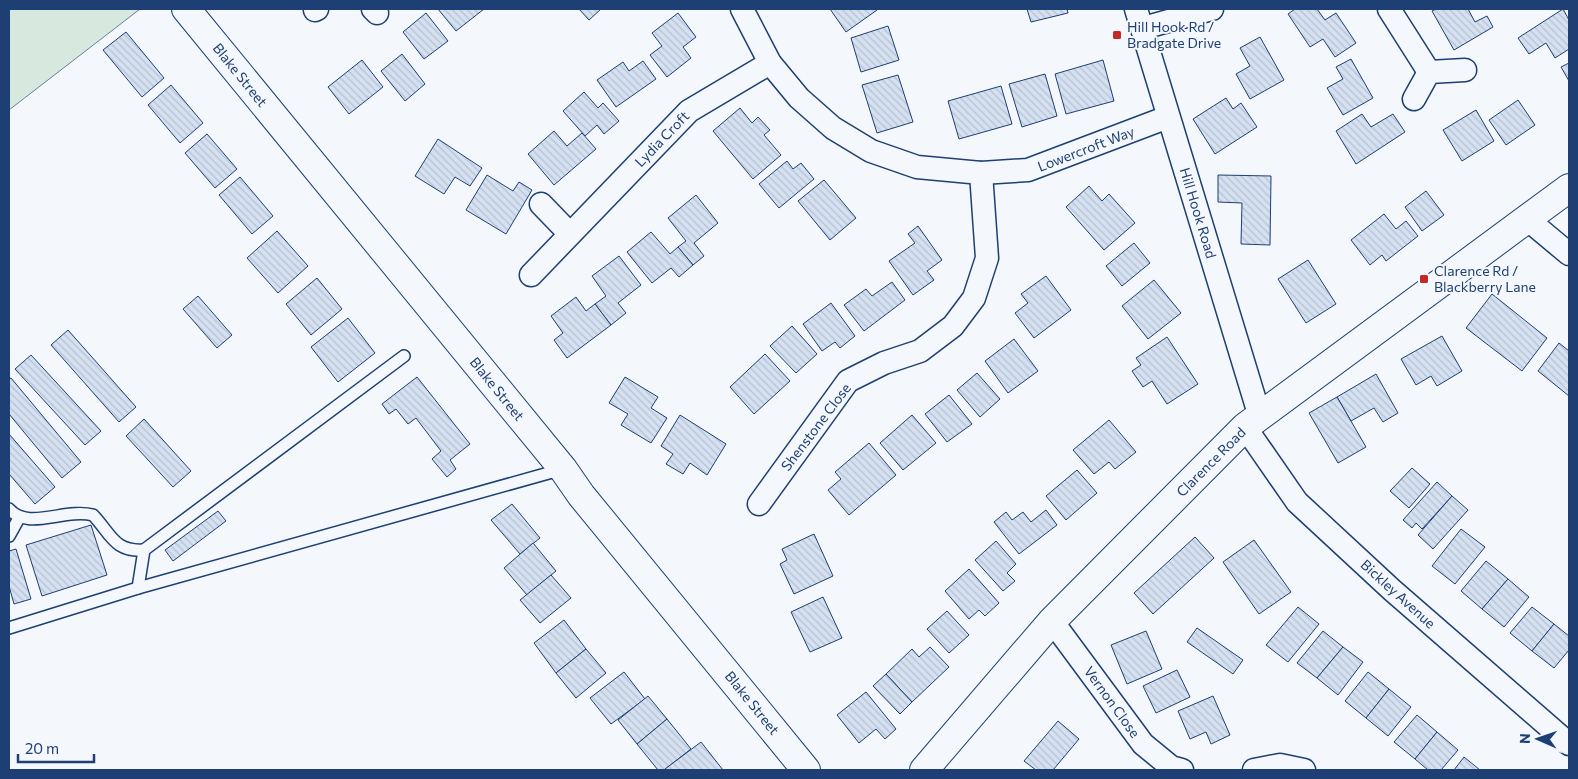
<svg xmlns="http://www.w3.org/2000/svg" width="1578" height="779" viewBox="0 0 1578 779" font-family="Commissioner,sans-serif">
  <defs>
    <pattern id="building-back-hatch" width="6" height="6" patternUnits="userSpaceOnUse" patternTransform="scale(1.25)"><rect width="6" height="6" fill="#d5e0f0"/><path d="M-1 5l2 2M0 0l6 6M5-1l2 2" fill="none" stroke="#b6c1d1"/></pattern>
  </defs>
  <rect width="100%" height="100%" fill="#f4f7fb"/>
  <polygon fill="#d7e8df" stroke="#687fa3" points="9,9 140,9 9,110"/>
  <g fill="url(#building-back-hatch)" stroke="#1d3f73">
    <polygon points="438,9 484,9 456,31"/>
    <polygon points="579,9 601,9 589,20"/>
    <polygon points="830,9 876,9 877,10 846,32"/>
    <polygon points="1027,9 1067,9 1068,13 1031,22"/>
    <polygon points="1295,9 1317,9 1325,20 1336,13 1356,43 1335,57 1323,39 1310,47 1288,14"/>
    <polygon points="1436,9 1468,9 1475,22 1487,16 1493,27 1454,50 1432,11"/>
    <polygon points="1563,9 1569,20 1569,49 1555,58 1546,43 1529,54 1518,38"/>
    <polygon points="426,13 448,41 424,59 403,32"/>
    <polygon points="678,13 696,37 683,47 691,58 667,77 650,55 662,46 652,33"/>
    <polygon points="888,26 899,60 861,72 851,38"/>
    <polygon points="126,32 164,78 142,97 103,50"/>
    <polygon points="1260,37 1284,80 1250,99 1236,74 1250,66 1240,48"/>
    <polygon points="402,54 425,84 405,101 381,71"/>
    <polygon points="1351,59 1373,98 1343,115 1327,88 1343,79 1336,67"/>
    <polygon points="362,60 383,87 349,114 328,87"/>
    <polygon points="1103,60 1114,101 1066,114 1055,74"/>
    <polygon points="643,61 656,79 616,107 597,80 623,62 629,71"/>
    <polygon points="1569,63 1569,81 1561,67"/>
    <polygon points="1045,74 1057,116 1022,127 1009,84"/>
    <polygon points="898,75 913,122 877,133 862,85"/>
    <polygon points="171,85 203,123 180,143 148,105"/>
    <polygon points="1001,86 1012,124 959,139 948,101"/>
    <polygon points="584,92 598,108 603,103 619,121 604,134 597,125 585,136 563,111"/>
    <polygon points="1226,98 1233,109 1241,103 1257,127 1215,154 1193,119"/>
    <polygon points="1518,100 1535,125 1506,145 1489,120"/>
    <polygon points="740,108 752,123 758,117 770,130 764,135 781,155 753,179 713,131"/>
    <polygon points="1476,110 1494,141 1462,161 1443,130"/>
    <polygon points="1362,114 1371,127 1393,114 1405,132 1356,164 1336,131"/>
    <polygon points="554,131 567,146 582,133 596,149 554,185 528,154"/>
    <polygon points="207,134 237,169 215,188 185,153"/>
    <polygon points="438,139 482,168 470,186 455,177 444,194 415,176"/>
    <polygon points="787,161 793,169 801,163 814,179 779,208 759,184"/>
    <polygon points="487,175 513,191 519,182 532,190 506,234 466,210"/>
    <polygon points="1218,175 1271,176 1270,245 1241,244 1242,203 1218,202"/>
    <polygon points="240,177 273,216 252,234 219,195"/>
    <polygon points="824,180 856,218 830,240 798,201"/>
    <polygon points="1089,186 1102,201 1109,194 1135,223 1104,250 1066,207"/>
    <polygon points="1426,191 1444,215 1422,231 1405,207"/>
    <polygon points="696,195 718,223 694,243 704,256 693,265 678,247 686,241 668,218"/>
    <polygon points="1384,214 1396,229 1406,221 1418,236 1386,261 1382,255 1370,265 1351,240"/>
    <polygon points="918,226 942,260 927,271 934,280 913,295 889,261 915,243 908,234"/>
    <polygon points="277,231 308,266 278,293 247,258"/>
    <polygon points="651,232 670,254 678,247 693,265 679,277 671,268 652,283 627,252"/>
    <polygon points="1134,243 1150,263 1122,286 1106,266"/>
    <polygon points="619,256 641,285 618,303 626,313 611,325 595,304 606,296 592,276"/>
    <polygon points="1308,260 1336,304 1306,323 1278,279"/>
    <polygon points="1046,276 1071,310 1034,338 1015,313 1028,303 1021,294"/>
    <polygon points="317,278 342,309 311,335 286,304"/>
    <polygon points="1154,280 1181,313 1148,339 1122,306"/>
    <polygon points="892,282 905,300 864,331 844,305 866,289 872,296"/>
    <polygon points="1492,294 1547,338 1522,371 1466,328"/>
    <polygon points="198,296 232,335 217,348 183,309"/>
    <polygon points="576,297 586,311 595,304 611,325 567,358 554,340 563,333 551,316"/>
    <polygon points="831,303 855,336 840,348 835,342 822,351 803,324"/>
    <polygon points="348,318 375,353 338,382 311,347"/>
    <polygon points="792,326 817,354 796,373 770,346"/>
    <polygon points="68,330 136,407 119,422 51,345"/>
    <polygon points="1442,336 1462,371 1437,386 1431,376 1416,385 1401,359"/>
    <polygon points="1167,337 1198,384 1167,404 1152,381 1143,387 1132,371 1141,365 1136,358"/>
    <polygon points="1014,339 1038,371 1008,393 985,361"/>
    <polygon points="1559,343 1569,351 1569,396 1538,371"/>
    <polygon points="765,354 790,381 754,414 730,387"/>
    <polygon points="31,355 101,431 85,445 15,369"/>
    <polygon points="977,373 1000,399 980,417 957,390"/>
    <polygon points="1376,374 1398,413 1383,422 1374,408 1351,421 1337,397"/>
    <polygon points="417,377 470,444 450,460 456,469 447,477 432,459 441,451 416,418 408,424 396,409 389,414 382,404"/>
    <polygon points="625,377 658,397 651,408 667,418 651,443 621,425 628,414 609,403"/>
    <polygon points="11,378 81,462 62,478 9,414 9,379"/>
    <polygon points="949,395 972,424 947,442 925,414"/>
    <polygon points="1337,397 1366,447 1338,463 1309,413"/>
    <polygon points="680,415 726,444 707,475 690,463 683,474 666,464 673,454 661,446"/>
    <polygon points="912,415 936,443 903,470 880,443"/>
    <polygon points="144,419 191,471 173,487 126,436"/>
    <polygon points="1109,420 1136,452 1115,469 1109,462 1094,474 1073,450"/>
    <polygon points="9,434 55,487 35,504 9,474"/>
    <polygon points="869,443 896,475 849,515 828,490 841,479 835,472"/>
    <polygon points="1412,468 1430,484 1409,508 1390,491"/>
    <polygon points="1077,470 1097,493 1066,520 1046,496"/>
    <polygon points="1437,482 1452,496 1422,529 1416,523 1412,528 1403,520"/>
    <polygon points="1452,496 1468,510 1433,549 1418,535"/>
    <polygon points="512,504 540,538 520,554 491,520"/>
    <polygon points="1046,510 1057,525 1019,554 994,522 1006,512 1012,520 1023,512 1031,522"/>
    <polygon points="218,511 226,521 173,561 165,550"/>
    <polygon points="91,525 107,575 42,596 26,545"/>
    <polygon points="1461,529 1485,547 1455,584 1432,566"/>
    <polygon points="814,534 833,576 794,594 780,564 787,560 782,549"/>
    <polygon points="1195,537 1214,558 1153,614 1134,593"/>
    <polygon points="1254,540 1291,592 1259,614 1223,562"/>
    <polygon points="996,541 1016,564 1007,573 1015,581 1003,591 975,560"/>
    <polygon points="533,543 556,571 527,595 504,568"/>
    <polygon points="16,549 31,599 14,604 9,586 9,551"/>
    <polygon points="1486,561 1508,579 1482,609 1461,591"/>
    <polygon points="969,569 999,603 985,616 979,610 969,619 945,591"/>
    <polygon points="551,575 571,598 540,623 520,600"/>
    <polygon points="1508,579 1529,597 1504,627 1482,609"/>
    <polygon points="823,597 842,638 810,652 791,612"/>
    <polygon points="1298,607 1319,624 1288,662 1266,645"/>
    <polygon points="1532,607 1554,624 1532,651 1510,633"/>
    <polygon points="947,611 969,635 949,653 927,629"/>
    <polygon points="564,620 586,649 556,673 534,643"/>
    <polygon points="1554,624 1569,636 1569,650 1554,668 1532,651"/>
    <polygon points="1197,628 1243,660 1233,674 1187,642"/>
    <polygon points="1146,631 1162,669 1127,684 1111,645"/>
    <polygon points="1323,631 1343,647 1317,678 1297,663"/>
    <polygon points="930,647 949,667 912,702 886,674 912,649 919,657"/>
    <polygon points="1343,647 1363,662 1338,695 1317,678"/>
    <polygon points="586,649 606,673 576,698 556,673"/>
    <polygon points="1177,670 1190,697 1156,713 1143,686"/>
    <polygon points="624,672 645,699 611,724 590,698"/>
    <polygon points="1368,672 1389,689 1366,718 1345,701"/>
    <polygon points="886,674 912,702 900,714 873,686"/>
    <polygon points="1389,689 1411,707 1388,736 1366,718"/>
    <polygon points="866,692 896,729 885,739 876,729 859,743 837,715"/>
    <polygon points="648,696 667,719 637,744 618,720"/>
    <polygon points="1213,696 1230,735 1211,744 1206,732 1190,739 1178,711"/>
    <polygon points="1417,715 1437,732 1415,759 1394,742"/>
    <polygon points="667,719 691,749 664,770 658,770 637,744"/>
    <polygon points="1058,721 1079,739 1053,770 1036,770 1024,761"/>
    <polygon points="1437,732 1458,750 1441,770 1428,770 1415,759"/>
    <polygon points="701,742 723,770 666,770 665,769"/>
    <polygon points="1464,757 1480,770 1454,770"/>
  </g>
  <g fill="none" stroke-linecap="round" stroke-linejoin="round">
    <g stroke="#1d3f73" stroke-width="14">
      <g id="service">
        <path d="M9,509C28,531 64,508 93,515C111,534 114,552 144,550"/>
        <polyline points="9,536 19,518"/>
        <polyline points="138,588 144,550 404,356"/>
        <polyline points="9,628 138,588 563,469"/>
      </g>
    </g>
    <g stroke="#1d3f73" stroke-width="25">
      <g id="minor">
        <polyline points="373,9 377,13"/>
        <polyline points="742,9 770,63 799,98 833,128 871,151 917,167 981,173 1028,170 1168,117"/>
        <polyline points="1136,9 1260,417"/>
        <polyline points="1389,9 1429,72"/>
        <polyline points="315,10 317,9"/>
        <polyline points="1143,28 1212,9"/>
        <polyline points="1414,99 1429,72 1465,70"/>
        <polyline points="541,204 570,234"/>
        <polyline points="1527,219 1569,254"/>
        <polyline points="531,275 689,111 770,63"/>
        <polyline points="1245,427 1297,502 1392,590 1569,744"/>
        <polyline points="759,504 848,381 884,363 920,351 953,326 974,298 987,258 981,173"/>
        <polyline points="1052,621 1143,744 1171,767 1182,770"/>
        <polyline points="1254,770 1280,765 1304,770"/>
      </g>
    </g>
    <g stroke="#1d3f73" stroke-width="30">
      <polyline id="tertiary" points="924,770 1052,621 1245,427 1569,188"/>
    </g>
    <g stroke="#1d3f73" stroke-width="30">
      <polyline id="primary" points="186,9 563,469 581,495 806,770"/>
    </g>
    <use href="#service" stroke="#f4f7fb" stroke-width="11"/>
    <use href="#minor" stroke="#f4f7fb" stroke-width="22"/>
    <use href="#tertiary" stroke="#f4f7fb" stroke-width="28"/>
    <use href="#primary" stroke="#f4f7fb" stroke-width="28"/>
  </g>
  <g fill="#c62828" stroke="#f4f7fb" stroke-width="2">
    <rect x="1112" y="30" width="10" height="10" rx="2.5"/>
    <rect x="1419" y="274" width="10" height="10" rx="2.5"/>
  </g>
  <g text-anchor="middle" stroke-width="4" stroke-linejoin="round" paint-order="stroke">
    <g font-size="14" fill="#1d3f73" stroke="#f4f7fb" text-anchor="start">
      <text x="1127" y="32">Hill Hook Rd /<tspan x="1127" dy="16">Bradgate Drive</tspan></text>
      <text x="1434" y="276">Clarence Rd /<tspan x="1434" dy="16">Blackberry Lane</tspan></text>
    </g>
    <g font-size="14" fill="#1d3f73" stroke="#f4f7fb">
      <text transform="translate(240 75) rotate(51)" y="5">Blake Street</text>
      <text transform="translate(662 139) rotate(-46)" y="5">Lydia Croft</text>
      <text transform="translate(1086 149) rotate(-21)" y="5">Lowercroft Way</text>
      <text transform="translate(1198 213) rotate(73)" y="5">Hill Hook Road</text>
      <text transform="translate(497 389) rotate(51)" y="5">Blake Street</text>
      <text transform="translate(816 427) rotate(-53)" y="5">Shenstone Close</text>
      <text transform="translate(1211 462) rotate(-45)" y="5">Clarence Road</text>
      <text transform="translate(1398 594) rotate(42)" y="5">Bickley Avenue</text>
      <text transform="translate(1112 702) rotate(54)" y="5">Vernon Close</text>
      <text transform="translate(752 703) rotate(51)" y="5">Blake Street</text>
    </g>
  </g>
  <rect width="1578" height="779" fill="none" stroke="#1d3f73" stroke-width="20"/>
  <g transform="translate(1538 739) rotate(272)" stroke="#f4f7fb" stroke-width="4" paint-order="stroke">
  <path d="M0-4L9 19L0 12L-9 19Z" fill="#1d3f73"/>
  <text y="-8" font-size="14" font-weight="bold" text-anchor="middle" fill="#1d3f73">N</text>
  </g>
  <path d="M18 754v8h76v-8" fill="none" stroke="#1d3f73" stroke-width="2.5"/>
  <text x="25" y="754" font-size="15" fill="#1d3f73" stroke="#f4f7fb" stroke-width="4" paint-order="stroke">20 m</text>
</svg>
